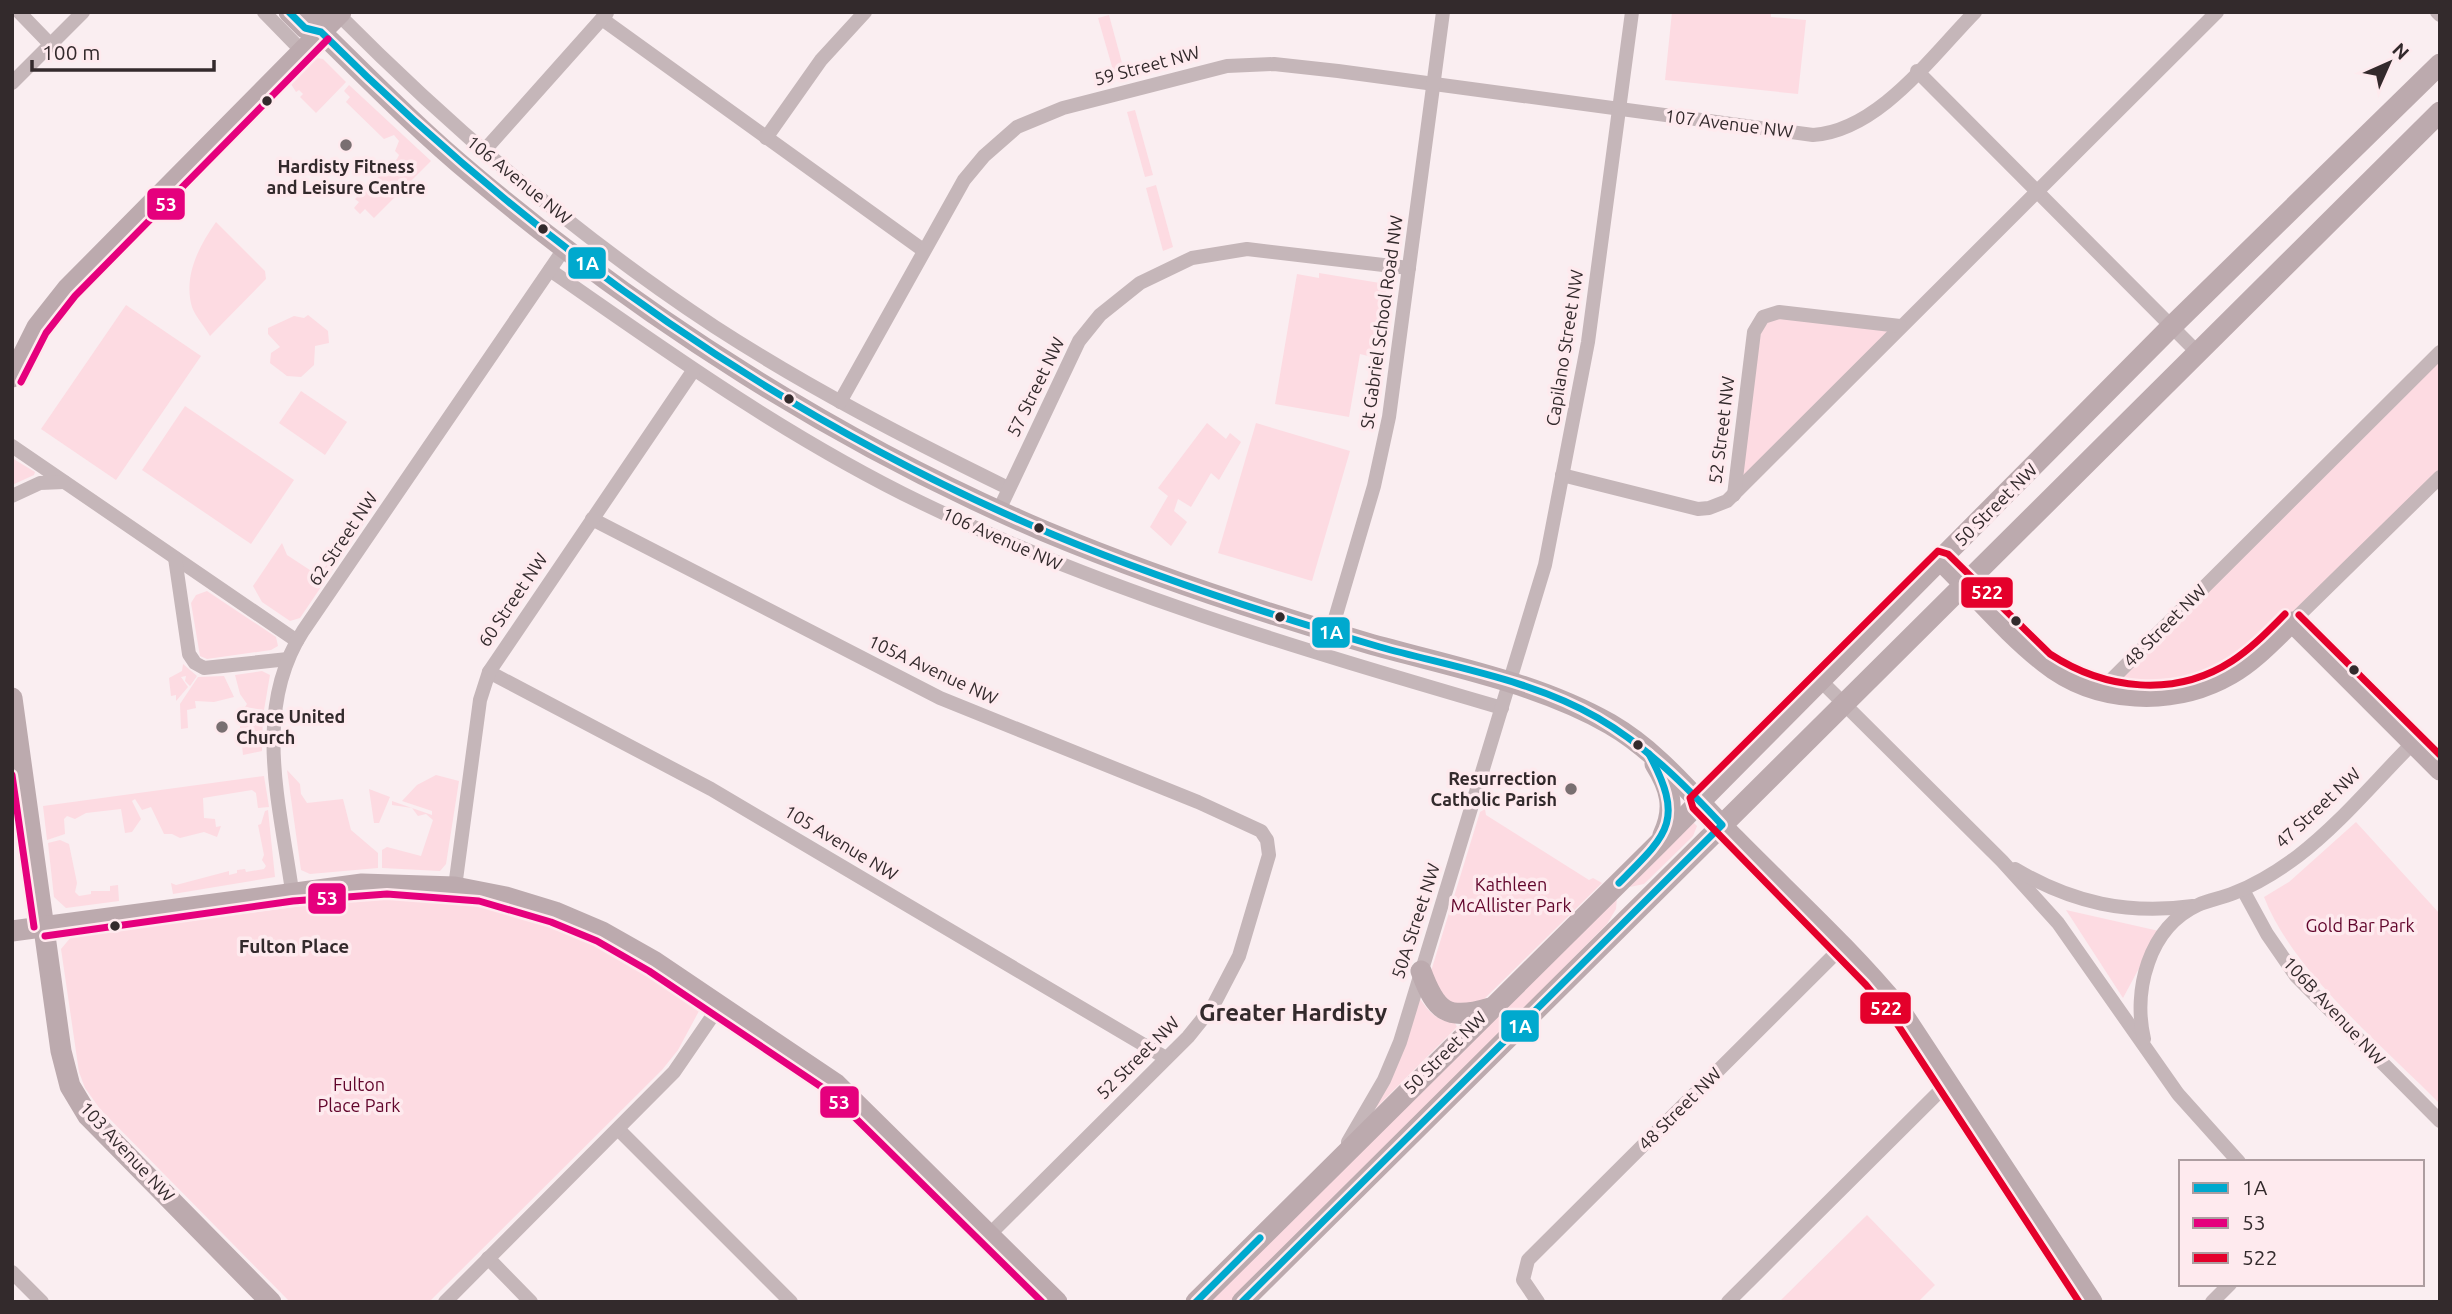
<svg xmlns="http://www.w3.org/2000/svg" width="2452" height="1314" viewBox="0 0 2452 1314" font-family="Ubuntu,sans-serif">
  <rect width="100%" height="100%" fill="#faeef1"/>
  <g fill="#fddbe2">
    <polygon points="1672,12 1771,12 1771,17 1806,20 1798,94 1665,80"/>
    <polygon points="1109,15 1125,74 1115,77 1098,18"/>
    <polygon points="317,58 323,59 346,82 316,113 300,97 303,94 299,90 296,92 291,84"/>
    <polygon points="349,85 431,161 374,218 365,209 360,214 354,208 359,202 355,199 397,159 399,155 395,151 399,141 394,135 384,139 346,102 350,97 344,91"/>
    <polygon points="1135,110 1153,175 1145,177 1127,112"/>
    <polygon points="1156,185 1173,247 1163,251 1146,188"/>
    <path d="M216,222L265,271L266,279L210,336C205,327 195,316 192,307C183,276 199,246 216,222Z"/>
    <polygon points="1319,273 1380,283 1386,291 1372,357 1360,354 1349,417 1275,404 1297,274 1319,278"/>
    <polygon points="126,305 201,356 116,480 41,429"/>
    <polygon points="308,315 328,331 329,343 315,346 314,365 301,377 287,376 270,363 271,353 280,347 268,334 268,328 294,316 304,318"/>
    <polygon points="1763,317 1900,326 1734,495"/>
    <polygon points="2440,352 2440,477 2218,680 2100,691"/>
    <polygon points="301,391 347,422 325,455 279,423"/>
    <polygon points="185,406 294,480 251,544 142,470"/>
    <polygon points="1207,423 1226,439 1230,433 1241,442 1219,480 1211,473 1191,507 1178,499 1174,511 1187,522 1171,546 1150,527 1168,496 1158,488"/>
    <polygon points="1256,423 1350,451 1312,581 1218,553"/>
    <polygon points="12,458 35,472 34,475 12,485"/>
    <polygon points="366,506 367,519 300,618 290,621 262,602 253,586 282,543 287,555 319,576"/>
    <polygon points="207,591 276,637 278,646 271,650 207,659 200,656 191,603 196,595"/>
    <polygon points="183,664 197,676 190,686 185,681 186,676 181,677 188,687 176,701 176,695 171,696 169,678 182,671"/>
    <polygon points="262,671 270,675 264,710 245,707 247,704 240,694 235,675"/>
    <polygon points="224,676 234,697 214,702 195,701 196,708 187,710 188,728 181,729 180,704 198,677"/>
    <polygon points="238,708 240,712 263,715 262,751 243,755"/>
    <polygon points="287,770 300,784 301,794 307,803 343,799 351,830 378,853 378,868 310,874 301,870"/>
    <polygon points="436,775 459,781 446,864 440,871 382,868 382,850 387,847 421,856 433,820 426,814 418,816 412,808 392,805 392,801 432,815 432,811 402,801 417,785"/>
    <polygon points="264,776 269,807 258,808 256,793 252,790 203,798 204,818 215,819 216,827 221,826 217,837 204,832 180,838 172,834 164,834 151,807 142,810 135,799 132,801 141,819 132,832 125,833 121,809 86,813 75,819 67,816 64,819 65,834 47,840 43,806"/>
    <polygon points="369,789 390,797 379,823 374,823"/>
    <polygon points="1485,809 1486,815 1589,880 1593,878 1602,883 1482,1001 1455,1007 1430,980 1432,968 1480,812"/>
    <polygon points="268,810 275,877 173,894 171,883 176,885 229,871 229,875 237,873 237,870 245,869 246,872 264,869 266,866 262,860 264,855 258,825 261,824 265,811"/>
    <polygon points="1693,822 1697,826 1693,836 1644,884 1630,887 1628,884"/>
    <path d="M2356,822L2440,914V1104C2382,1045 2293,972 2264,897L2289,882Z"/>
    <polygon points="60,840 69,844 77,883 75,892 79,896 91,894 91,891 110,891 110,886 118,885 119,901 66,908 54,897 48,843"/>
    <path d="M371,897C474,897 571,922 656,979C670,989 690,998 699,1011L678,1050L662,1070L429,1302H290L100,1109L85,1088L79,1072L61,949L71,937Z"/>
    <polygon points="1617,897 1616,909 1607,924 1233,1302 1208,1302"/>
    <polygon points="2066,910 2159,931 2123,998"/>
    <path d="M1420,999C1430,1013 1437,1021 1455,1023L1457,1027L1373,1111Z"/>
    <polygon points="1867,1215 1935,1285 1918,1302 1779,1302"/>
  </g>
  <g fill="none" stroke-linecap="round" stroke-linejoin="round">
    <g stroke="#c5b6b9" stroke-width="14">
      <polyline points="19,12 50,44"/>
      <polyline points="264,12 302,51"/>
      <path d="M336,12C452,129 577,236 715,327C809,388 908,439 1008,488"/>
      <polyline points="2437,12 2440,15"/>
      <polyline points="602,19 923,250"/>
      <polyline points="1917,71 2198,353"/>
      <polyline points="12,83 83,12"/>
      <polyline points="766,138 821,60 865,12"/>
      <polyline points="483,152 607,13"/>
      <path d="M550,270C670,354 790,439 922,503C1108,593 1304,650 1502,708"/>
      <path d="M840,402L964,180L984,156L1017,127L1063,108L1227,66L1274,64L1338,71L1813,135C1878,131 1931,57 1975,12"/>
      <polyline points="12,446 297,641"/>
      <polyline points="1562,475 1698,509 1709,508 1727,501 2217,12"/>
      <polyline points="1734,495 1754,332 1763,317 1779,312 1900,326"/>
      <polyline points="12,496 40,483 64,482"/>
      <polyline points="999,510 1079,341 1100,315 1140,283 1192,258 1247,249 1409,268"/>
      <polyline points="592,519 940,698 1198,802 1261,831 1267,840 1269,855 1239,956 1213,1006 1188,1037 990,1234"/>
      <polyline points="175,558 189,654 195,663 204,668 288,659"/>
      <polyline points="2292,622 2440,477"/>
      <polyline points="1331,632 1374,486 1389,417 1443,12"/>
      <polyline points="489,672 711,789 1166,1058"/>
      <polyline points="1821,681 2002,861 2058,923 2178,1094 2239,1162"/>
      <polyline points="2100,691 2440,352"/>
      <path d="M2015,869C2072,903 2128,915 2193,906"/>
      <polyline points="455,887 480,700 489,672 693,371"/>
      <polyline points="2243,890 2267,934 2296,976 2440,1121"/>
      <path d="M292,891C280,805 252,710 303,631L564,249"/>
      <path d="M2144,1039C2133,991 2148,928 2198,905C2209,900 2222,898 2234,893C2257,884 2278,871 2298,856C2340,824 2376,780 2413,743"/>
      <polyline points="618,1129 791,1302"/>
      <polyline points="1348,1142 1384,1080 1400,1042 1545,565 1588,342 1632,12"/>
      <polyline points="488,1258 531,1302"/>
      <polyline points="12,1272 42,1302"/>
      <polyline points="445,1302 674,1072 720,1005"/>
      <polyline points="1538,1302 1523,1280 1528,1260 1842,947"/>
      <polyline points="1728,1302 1949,1082"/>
      <polyline points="2212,1302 2230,1284"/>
    </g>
    <g stroke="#bcaaae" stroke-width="21">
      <path d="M289,12L305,28L321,32C371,81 420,131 473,175C644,319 838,443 1044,531C1149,575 1258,611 1367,643C1448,666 1536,682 1610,724C1660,753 1694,798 1735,839C1790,895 1850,949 1900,1010L2092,1302"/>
      <polyline points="313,12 321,32"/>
      <polyline points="12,377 37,327 67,289 341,12"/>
      <path d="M1941,561C1975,594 2007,633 2044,662C2096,704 2174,707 2231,674C2255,660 2273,640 2292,622L2440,770"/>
      <polyline points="12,698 61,1051 70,1086 88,1116 271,1302"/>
      <path d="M1655,764C1670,788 1676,808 1663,835"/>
      <polyline points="12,931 362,884 455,887 506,897 555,912 602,932 655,962 836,1084 1057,1302"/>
      <path d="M1421,971C1436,1012 1447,1021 1490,1008"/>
      <polyline points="1196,1302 1659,843 2172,326 2440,64"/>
      <polyline points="1242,1302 2440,112"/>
    </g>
    <g stroke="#feeaee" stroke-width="12">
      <g id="bus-1">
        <path d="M289,12L305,28L321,32C534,244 777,418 1054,535C1160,579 1270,615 1380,647C1452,667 1533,680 1598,718C1646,746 1685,785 1722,825L1242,1302"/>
        <path d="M1619,883C1668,834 1685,821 1649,754"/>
        <polyline points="1196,1302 1260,1238"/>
      </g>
    </g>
    <g stroke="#feeaee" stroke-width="12">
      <g id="bus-2">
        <polyline points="21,382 46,333 75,296 328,39"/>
        <polyline points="12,775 34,927"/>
        <polyline points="45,936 293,901 387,894 479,901 551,922 597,941 649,971 829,1092 1042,1302"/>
      </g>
    </g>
    <g stroke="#feeaee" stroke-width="12">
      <g id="bus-3">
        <polyline points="2299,615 2440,755"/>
        <path d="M2079,1302L1892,1016L1866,985L1693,808L1690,798L1938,551L1948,554L2050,654C2105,690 2175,698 2232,661C2252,648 2268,631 2285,614"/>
      </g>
    </g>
    <use href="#bus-1" stroke="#00a9ce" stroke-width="7"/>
    <use href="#bus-2" stroke="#e5007d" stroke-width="7"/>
    <use href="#bus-3" stroke="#e4002b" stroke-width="7"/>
  </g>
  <g fill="#332a2c" stroke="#feeaee" stroke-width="2.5">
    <circle cx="267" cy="101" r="6"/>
    <circle cx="543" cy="229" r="6"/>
    <circle cx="789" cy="399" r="6"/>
    <circle cx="1039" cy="528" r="6"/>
    <circle cx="1280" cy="617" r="6"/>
    <circle cx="2016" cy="621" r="6"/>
    <circle cx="2354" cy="670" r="6"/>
    <circle cx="1638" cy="745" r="6"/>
    <circle cx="115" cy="926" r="6"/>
  </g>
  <g fill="#796f71" stroke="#feeaee" stroke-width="2.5">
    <circle cx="346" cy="145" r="7"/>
    <circle cx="222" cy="727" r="7"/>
    <circle cx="1571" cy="789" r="7"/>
  </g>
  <g text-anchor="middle" stroke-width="7" stroke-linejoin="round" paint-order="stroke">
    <g font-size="18" fill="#332a2c" stroke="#feeaee">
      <text transform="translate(1147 66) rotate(-15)" y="6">59 Street NW</text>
      <text transform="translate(1729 124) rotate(7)" y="6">107 Avenue NW</text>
      <text transform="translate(519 180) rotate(39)" y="6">106 Avenue NW</text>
      <text transform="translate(1382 322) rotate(-82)" y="6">St Gabriel School Road NW</text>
      <text transform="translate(1565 348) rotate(-81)" y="6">Capilano Street NW</text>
      <text transform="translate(1036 387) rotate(-64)" y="6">57 Street NW</text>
      <text transform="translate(1722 430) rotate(-83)" y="6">52 Street NW</text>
      <text transform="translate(1996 505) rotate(-45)" y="6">50 Street NW</text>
      <text transform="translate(343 539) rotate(-56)" y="6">62 Street NW</text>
      <text transform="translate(1002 539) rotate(24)" y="6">106 Avenue NW</text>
      <text transform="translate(513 600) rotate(-56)" y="6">60 Street NW</text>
      <text transform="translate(2165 626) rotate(-45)" y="6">48 Street NW</text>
      <text transform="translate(933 670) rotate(25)" y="6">105A Avenue NW</text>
      <text transform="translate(2318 808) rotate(-43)" y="6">47 Street NW</text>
      <text transform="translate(841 843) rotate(31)" y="6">105 Avenue NW</text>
      <text transform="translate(1416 921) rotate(-72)" y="6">50A Street NW</text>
      <text transform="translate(2334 1011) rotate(47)" y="6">106B Avenue NW</text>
      <text transform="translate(1445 1053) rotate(-45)" y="6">50 Street NW</text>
      <text transform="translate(1138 1058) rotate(-45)" y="6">52 Street NW</text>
      <text transform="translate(1680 1109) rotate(-45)" y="6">48 Street NW</text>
      <text transform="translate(127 1152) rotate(47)" y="6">103 Avenue NW</text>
    </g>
    <g font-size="18" font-weight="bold" fill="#332a2c" stroke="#feeaee">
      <text x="346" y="173">Hardisty Fitness<tspan x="346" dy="21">and Leisure Centre</tspan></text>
      <text x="236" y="723" text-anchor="start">Grace United<tspan x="236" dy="21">Church</tspan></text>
      <text x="1557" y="785" text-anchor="end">Resurrection<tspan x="1557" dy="21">Catholic Parish</tspan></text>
    </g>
    <g font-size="18" fill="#61052b" stroke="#feeaee">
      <text x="1511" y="891">Kathleen<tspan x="1511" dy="21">McAllister Park</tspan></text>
      <text x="2360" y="932">Gold Bar Park</text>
      <text x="359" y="1091">Fulton<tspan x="359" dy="21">Place Park</tspan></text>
    </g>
    <g font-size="19" font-weight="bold" fill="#332a2c" stroke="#feeaee">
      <text x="294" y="953">Fulton Place</text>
    </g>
    <g font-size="24" font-weight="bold" fill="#332a2c" stroke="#feeaee">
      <text x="1293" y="1021">Greater Hardisty</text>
    </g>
  </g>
  <g stroke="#feeaee" stroke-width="2.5">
    <rect x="146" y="187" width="40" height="34" rx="7" fill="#e5007d"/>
    <rect x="567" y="246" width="40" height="34" rx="7" fill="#00a9ce"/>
    <rect x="1960" y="576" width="54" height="33" rx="7" fill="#e4002b"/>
    <rect x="1311" y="616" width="40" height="33" rx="7" fill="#00a9ce"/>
    <rect x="307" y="882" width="40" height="33" rx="7" fill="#e5007d"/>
    <rect x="1859" y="991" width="53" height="34" rx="7" fill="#e4002b"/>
    <rect x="1500" y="1009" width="40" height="34" rx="7" fill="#00a9ce"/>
    <rect x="819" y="1085" width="41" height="34" rx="7" fill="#e5007d"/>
  </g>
  <g font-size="19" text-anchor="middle" font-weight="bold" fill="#fff">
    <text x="166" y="211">53</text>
    <text x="587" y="270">1A</text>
    <text x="1987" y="599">522</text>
    <text x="1331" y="639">1A</text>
    <text x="327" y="905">53</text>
    <text x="1886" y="1015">522</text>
    <text x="1520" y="1033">1A</text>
    <text x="839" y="1109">53</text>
  </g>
  <rect width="2452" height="1314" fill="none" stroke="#332a2c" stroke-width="28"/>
  <rect x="2179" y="1160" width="245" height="126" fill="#feeaee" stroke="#ad9da0" stroke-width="2"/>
  <rect x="2193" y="1183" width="35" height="10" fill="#00a9ce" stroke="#ad9da0" stroke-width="2"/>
  <text x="2242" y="1195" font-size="21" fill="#332a2c">1A</text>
  <rect x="2193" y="1218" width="35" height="10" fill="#e5007d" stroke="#ad9da0" stroke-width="2"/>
  <text x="2242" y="1230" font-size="21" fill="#332a2c">53</text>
  <rect x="2193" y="1253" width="35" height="10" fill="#e4002b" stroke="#ad9da0" stroke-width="2"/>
  <text x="2242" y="1265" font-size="21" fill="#332a2c">522</text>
  <g transform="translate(2389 63) rotate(45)" stroke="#feeaee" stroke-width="5" paint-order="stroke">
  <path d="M0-5L12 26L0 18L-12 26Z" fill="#332a2c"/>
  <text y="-10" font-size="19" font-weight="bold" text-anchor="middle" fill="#332a2c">N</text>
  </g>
  <path d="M32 60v10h182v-10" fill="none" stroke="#332a2c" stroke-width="3.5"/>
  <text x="42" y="60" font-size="21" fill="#332a2c" stroke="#feeaee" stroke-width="5" paint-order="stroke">100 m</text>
</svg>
